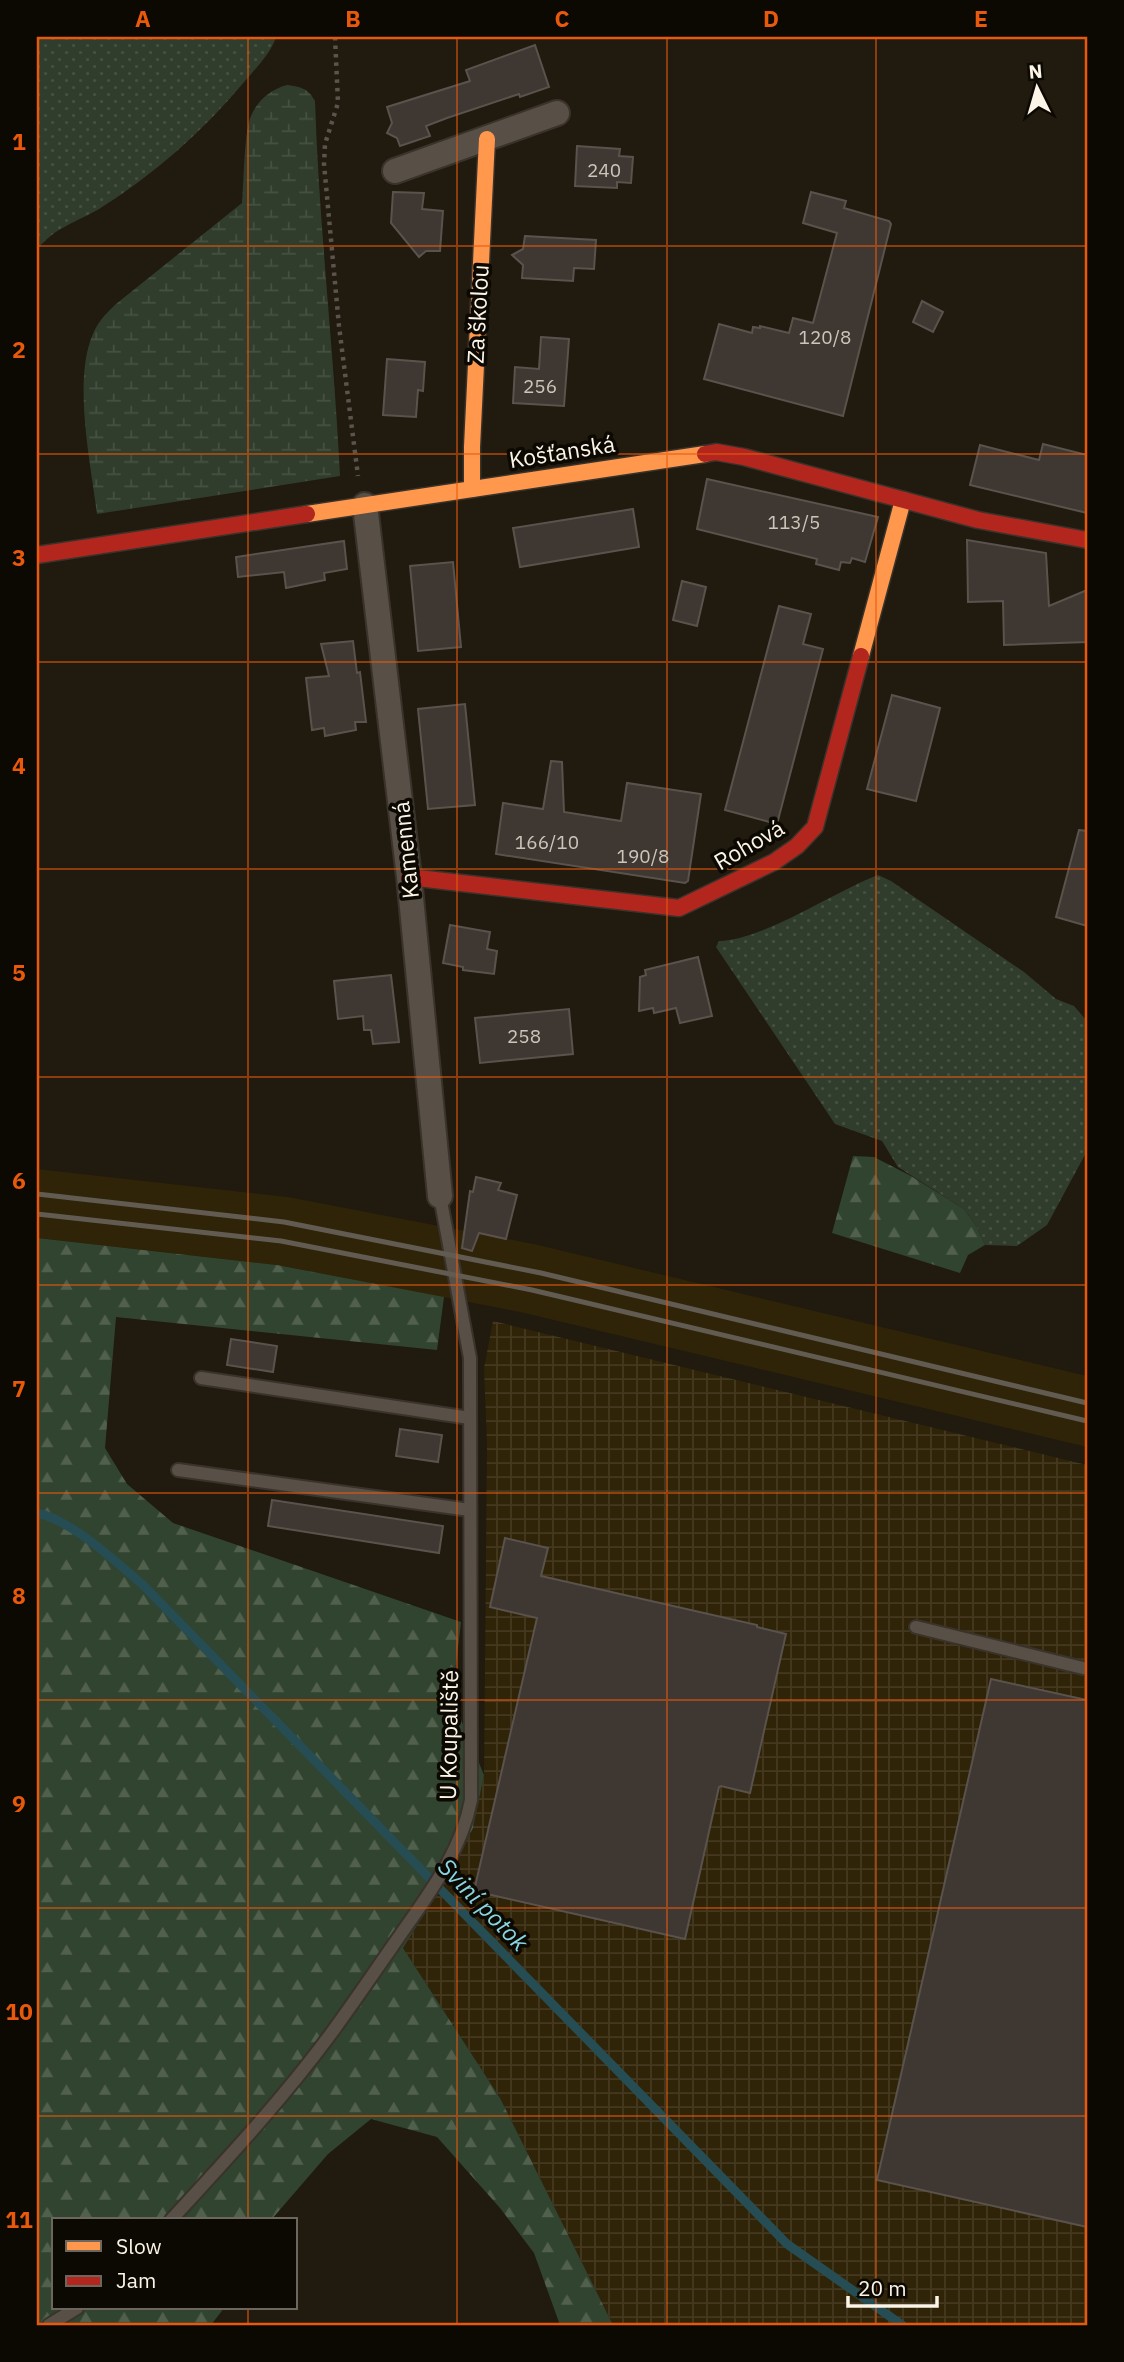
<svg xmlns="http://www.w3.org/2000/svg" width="1124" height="2362" viewBox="0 0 1124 2362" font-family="'IBM Plex Sans',sans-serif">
  <defs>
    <pattern id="industrial-grid" width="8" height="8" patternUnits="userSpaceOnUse" patternTransform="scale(1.75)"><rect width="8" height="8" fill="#2f2308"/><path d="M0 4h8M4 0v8" fill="none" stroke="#443920"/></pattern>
    <pattern id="grass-dots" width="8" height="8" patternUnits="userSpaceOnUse" patternTransform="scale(1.75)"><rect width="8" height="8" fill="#303d2d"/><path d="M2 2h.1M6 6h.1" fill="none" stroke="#455041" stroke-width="1.8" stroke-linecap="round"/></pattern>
    <pattern id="forest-firs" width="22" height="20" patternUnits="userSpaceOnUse" patternTransform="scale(1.75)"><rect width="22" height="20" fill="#31442f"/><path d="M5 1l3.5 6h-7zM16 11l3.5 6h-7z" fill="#50604d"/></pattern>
    <pattern id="wetland-marsh" width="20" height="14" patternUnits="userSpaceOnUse" patternTransform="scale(1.75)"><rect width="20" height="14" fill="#303d2d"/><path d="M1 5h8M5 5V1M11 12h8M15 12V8" fill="none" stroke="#455041"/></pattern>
  </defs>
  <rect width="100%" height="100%" fill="#201a0f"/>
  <polygon fill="url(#industrial-grid)" points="493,1321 1087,1465 1087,2325 613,2325 500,2098 403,1948 450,1873 473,1828 484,1775 487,1445 484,1368"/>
  <polygon fill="#2f2308" points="37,1169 288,1197 534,1244 1087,1376 1087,1447 520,1312 277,1265 37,1238"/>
  <g fill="url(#grass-dots)">
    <path d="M37,37H276C271,53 256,68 245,81C203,131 155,174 99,209C77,222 53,228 37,250Z"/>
    <path d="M878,875L891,881L1024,972L1056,999L1074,1006L1087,1021V1151L1047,1225L1017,1246L985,1245L976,1226L964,1209L898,1167L882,1141L835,1124L716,947L719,941C764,940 833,892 878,875Z"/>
  </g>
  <g fill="url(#forest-firs)">
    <polygon points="853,1156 874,1157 911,1176 964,1209 976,1226 985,1245 968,1255 960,1273 832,1233"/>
    <polygon points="37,1238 277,1265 444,1297 437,1350 116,1317 105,1448 127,1484 173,1523 461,1622 452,1698 484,1775 473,1828 450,1873 403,1948 500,2098 613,2325 560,2325 534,2253 500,2208 437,2137 371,2119 328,2154 271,2220 54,2220 54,2308 224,2308 211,2325 37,2325"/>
  </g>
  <path fill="url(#wetland-marsh)" d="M287,85C301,87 308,88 315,101C319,227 334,351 340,476L97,514C91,462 68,363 101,320C105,314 111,309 116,304L242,203C244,184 244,130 251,116C257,101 271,89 287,85Z"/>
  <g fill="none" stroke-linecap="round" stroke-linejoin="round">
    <path stroke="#264d53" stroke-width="9" d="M37,1513C73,1521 116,1562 144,1586L787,2244L902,2325"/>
  </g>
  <g fill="#3f3731" stroke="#5a524c" stroke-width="2">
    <polygon points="535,45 549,87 520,97 519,94 447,118 426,126 430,136 400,146 397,138 387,133 392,123 387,107 470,81 466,70"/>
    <polygon points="577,146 620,149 619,156 633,157 631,183 617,182 617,188 575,186"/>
    <polygon points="393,192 424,193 422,209 443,211 440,251 426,251 419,257 391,223"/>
    <polygon points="811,192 846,201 844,208 889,221 891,224 843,416 704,379 719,324 752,333 753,327 760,328 760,326 789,333 793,318 813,323 837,233 803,223"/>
    <polygon points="525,236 596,240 594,269 574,268 573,281 522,278 523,265 512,255 523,249"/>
    <polygon points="922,301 943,312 933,332 913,322"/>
    <polygon points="541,337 569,339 564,406 513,403 515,367 539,369"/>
    <polygon points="387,359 425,362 423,391 418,390 416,417 383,415"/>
    <polygon points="1043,444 1087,455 1087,513 970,485 980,445 1039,460"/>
    <polygon points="707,479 878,517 865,562 852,558 850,563 841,562 839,570 816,564 817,559 697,529"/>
    <polygon points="633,509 639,547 520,567 513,528"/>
    <polygon points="967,540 1046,553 1049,606 1087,590 1087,642 1004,645 1003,601 968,602"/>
    <polygon points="344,541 347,569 324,573 325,580 286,588 284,572 238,577 236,557"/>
    <polygon points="453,562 461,647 418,651 410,566"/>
    <polygon points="682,581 706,587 697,626 673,620"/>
    <polygon points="779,606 811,614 803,644 823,649 777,824 725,810"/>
    <polygon points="353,641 357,673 360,672 366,722 355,722 356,730 325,736 324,728 312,730 306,678 329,676 321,644"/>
    <polygon points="892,695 940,708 916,801 867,789"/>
    <polygon points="465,704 475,805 428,809 418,709"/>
    <polygon points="551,761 562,762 564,812 621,821 627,783 701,794 688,881 685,883 496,854 503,803 543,809"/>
    <polygon points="1079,830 1087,831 1087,926 1056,917"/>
    <polygon points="450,925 490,932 487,949 497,951 494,974 463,970 463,967 443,963"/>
    <polygon points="698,957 712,1016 680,1023 676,1008 654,1013 653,1008 639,1011 640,977 646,975 645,970"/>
    <polygon points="391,975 399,1042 373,1044 371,1030 364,1030 363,1016 338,1019 334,981"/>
    <polygon points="569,1009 573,1054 480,1063 475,1018"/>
    <polygon points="476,1177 501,1183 498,1190 517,1195 506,1239 479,1233 472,1251 462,1248 470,1191 473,1192"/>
    <polygon points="231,1339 277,1346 273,1372 227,1365"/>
    <polygon points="400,1429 442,1435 438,1462 396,1456"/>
    <polygon points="272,1500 443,1526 439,1553 268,1526"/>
    <polygon points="505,1538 548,1548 541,1576 757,1625 757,1627 786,1634 750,1793 721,1786 719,1787 685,1939 474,1891 537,1618 490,1607"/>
    <polygon points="991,1679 1087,1700 1087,2227 877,2180"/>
  </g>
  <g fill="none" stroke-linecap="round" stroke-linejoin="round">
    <g stroke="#39332b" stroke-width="16">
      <g id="lane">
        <polyline points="201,1378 470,1418"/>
        <polyline points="178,1470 470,1510"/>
        <polyline points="916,1627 1087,1669"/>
        <path d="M171,2220C226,2160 282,2100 330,2035C352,2005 373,1974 394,1944C425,1899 461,1854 471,1800L470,1358L440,1196"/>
        <polyline points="49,2325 77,2308"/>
      </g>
    </g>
    <g stroke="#39332b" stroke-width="28">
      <g id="street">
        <polyline points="395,171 557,113"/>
        <polyline points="365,505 409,877 440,1196"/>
      </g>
    </g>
    <g stroke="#39332b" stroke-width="19">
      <g id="slow">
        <polyline points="472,489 472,447 487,139"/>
        <polyline points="307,514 705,454"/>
        <polyline points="861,656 903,500"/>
      </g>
    </g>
    <g stroke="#39332b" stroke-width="19">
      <g id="jam">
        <polyline points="705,454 716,452 744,457 978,520 1087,540"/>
        <polyline points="37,555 307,514"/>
        <polyline points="409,877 679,908 774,862 797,846 815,827 861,656"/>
      </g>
    </g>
    <polyline stroke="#5a544c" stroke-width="4.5" stroke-dasharray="3.5 5" stroke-linecap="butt" points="335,37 338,103 325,144 324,164 339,326 358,476"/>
    <use href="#lane" stroke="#585047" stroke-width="12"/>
    <use href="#street" stroke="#585047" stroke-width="24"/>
    <use href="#slow" stroke="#ff974d" stroke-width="16"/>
    <use href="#jam" stroke="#b3261e" stroke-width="16"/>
    <g stroke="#615b52" stroke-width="5">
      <polyline points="37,1194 284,1222 541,1273 1087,1403"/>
      <polyline points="37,1214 281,1241 532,1290 1087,1421"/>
    </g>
  </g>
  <path fill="none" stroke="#e8590c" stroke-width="2" stroke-opacity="0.55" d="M248,37V2220M457,37V2325M667,37V2325M876,37V2325M37,246H1087M37,454H1087M37,662H1087M37,869H1087M37,1077H1087M37,1285H1087M37,1493H1087M37,1700H1087M37,1908H1087M37,2116H1087M248,2308V2325"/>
  <g text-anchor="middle" stroke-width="7" stroke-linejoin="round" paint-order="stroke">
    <g font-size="19" fill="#ccc5ba">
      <text x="604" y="177">240</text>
      <text x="825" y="344">120/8</text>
      <text x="540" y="393">256</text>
      <text x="794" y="529">113/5</text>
      <text x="547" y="849">166/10</text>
      <text x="643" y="863">190/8</text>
      <text x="524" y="1043">258</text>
    </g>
    <g font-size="23" fill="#fbf4e7" stroke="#0c0802">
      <text transform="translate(478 314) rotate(-87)" y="8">Za školou</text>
      <text transform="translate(562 452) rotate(-9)" y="8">Košťanská</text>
      <text transform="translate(749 845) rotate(-30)" y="8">Rohová</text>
      <text transform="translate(406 850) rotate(-96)" y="8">Kamenná</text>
      <text transform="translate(449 1735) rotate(-89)" y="8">U Koupaliště</text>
    </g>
    <g font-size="24" font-style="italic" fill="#88d6e4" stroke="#0c0802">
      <text transform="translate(483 1905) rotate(46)" y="8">Sviní potok</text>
    </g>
  </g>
  <rect width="1124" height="2362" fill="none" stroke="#0c0802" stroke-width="77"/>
  <rect x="52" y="2218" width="245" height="91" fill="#0c0802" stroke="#6c665e" stroke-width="2"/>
  <rect x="66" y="2241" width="35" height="10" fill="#ff974d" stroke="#6c665e" stroke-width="2"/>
  <text x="116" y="2254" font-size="21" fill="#fbf4e7">Slow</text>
  <rect x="66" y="2276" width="35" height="10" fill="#b3261e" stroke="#6c665e" stroke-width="2"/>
  <text x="116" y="2288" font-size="21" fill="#fbf4e7">Jam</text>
  <g transform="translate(1037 88) rotate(355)" stroke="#0c0802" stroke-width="5" paint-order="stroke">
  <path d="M0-5L12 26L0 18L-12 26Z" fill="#fbf4e7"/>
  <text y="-10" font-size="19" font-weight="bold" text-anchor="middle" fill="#fbf4e7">N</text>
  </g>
  <path d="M848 2296v10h89v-10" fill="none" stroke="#fbf4e7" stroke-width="3.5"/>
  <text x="858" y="2296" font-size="21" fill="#fbf4e7" stroke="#0c0802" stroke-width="5" paint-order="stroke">20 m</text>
  <rect x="38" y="38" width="1048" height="2286" fill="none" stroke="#e8590c" stroke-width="2.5"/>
  <g font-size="23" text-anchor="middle" font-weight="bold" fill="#e8590c">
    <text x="143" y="27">A</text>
    <text x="353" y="27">B</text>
    <text x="562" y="27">C</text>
    <text x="771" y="27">D</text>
    <text x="981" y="27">E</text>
    <text x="19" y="150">1</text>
    <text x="19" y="358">2</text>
    <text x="19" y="566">3</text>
    <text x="19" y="774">4</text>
    <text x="19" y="981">5</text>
    <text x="19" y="1189">6</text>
    <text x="19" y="1397">7</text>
    <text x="19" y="1604">8</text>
    <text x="19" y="1812">9</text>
    <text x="19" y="2020">10</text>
    <text x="19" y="2228">11</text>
  </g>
</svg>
